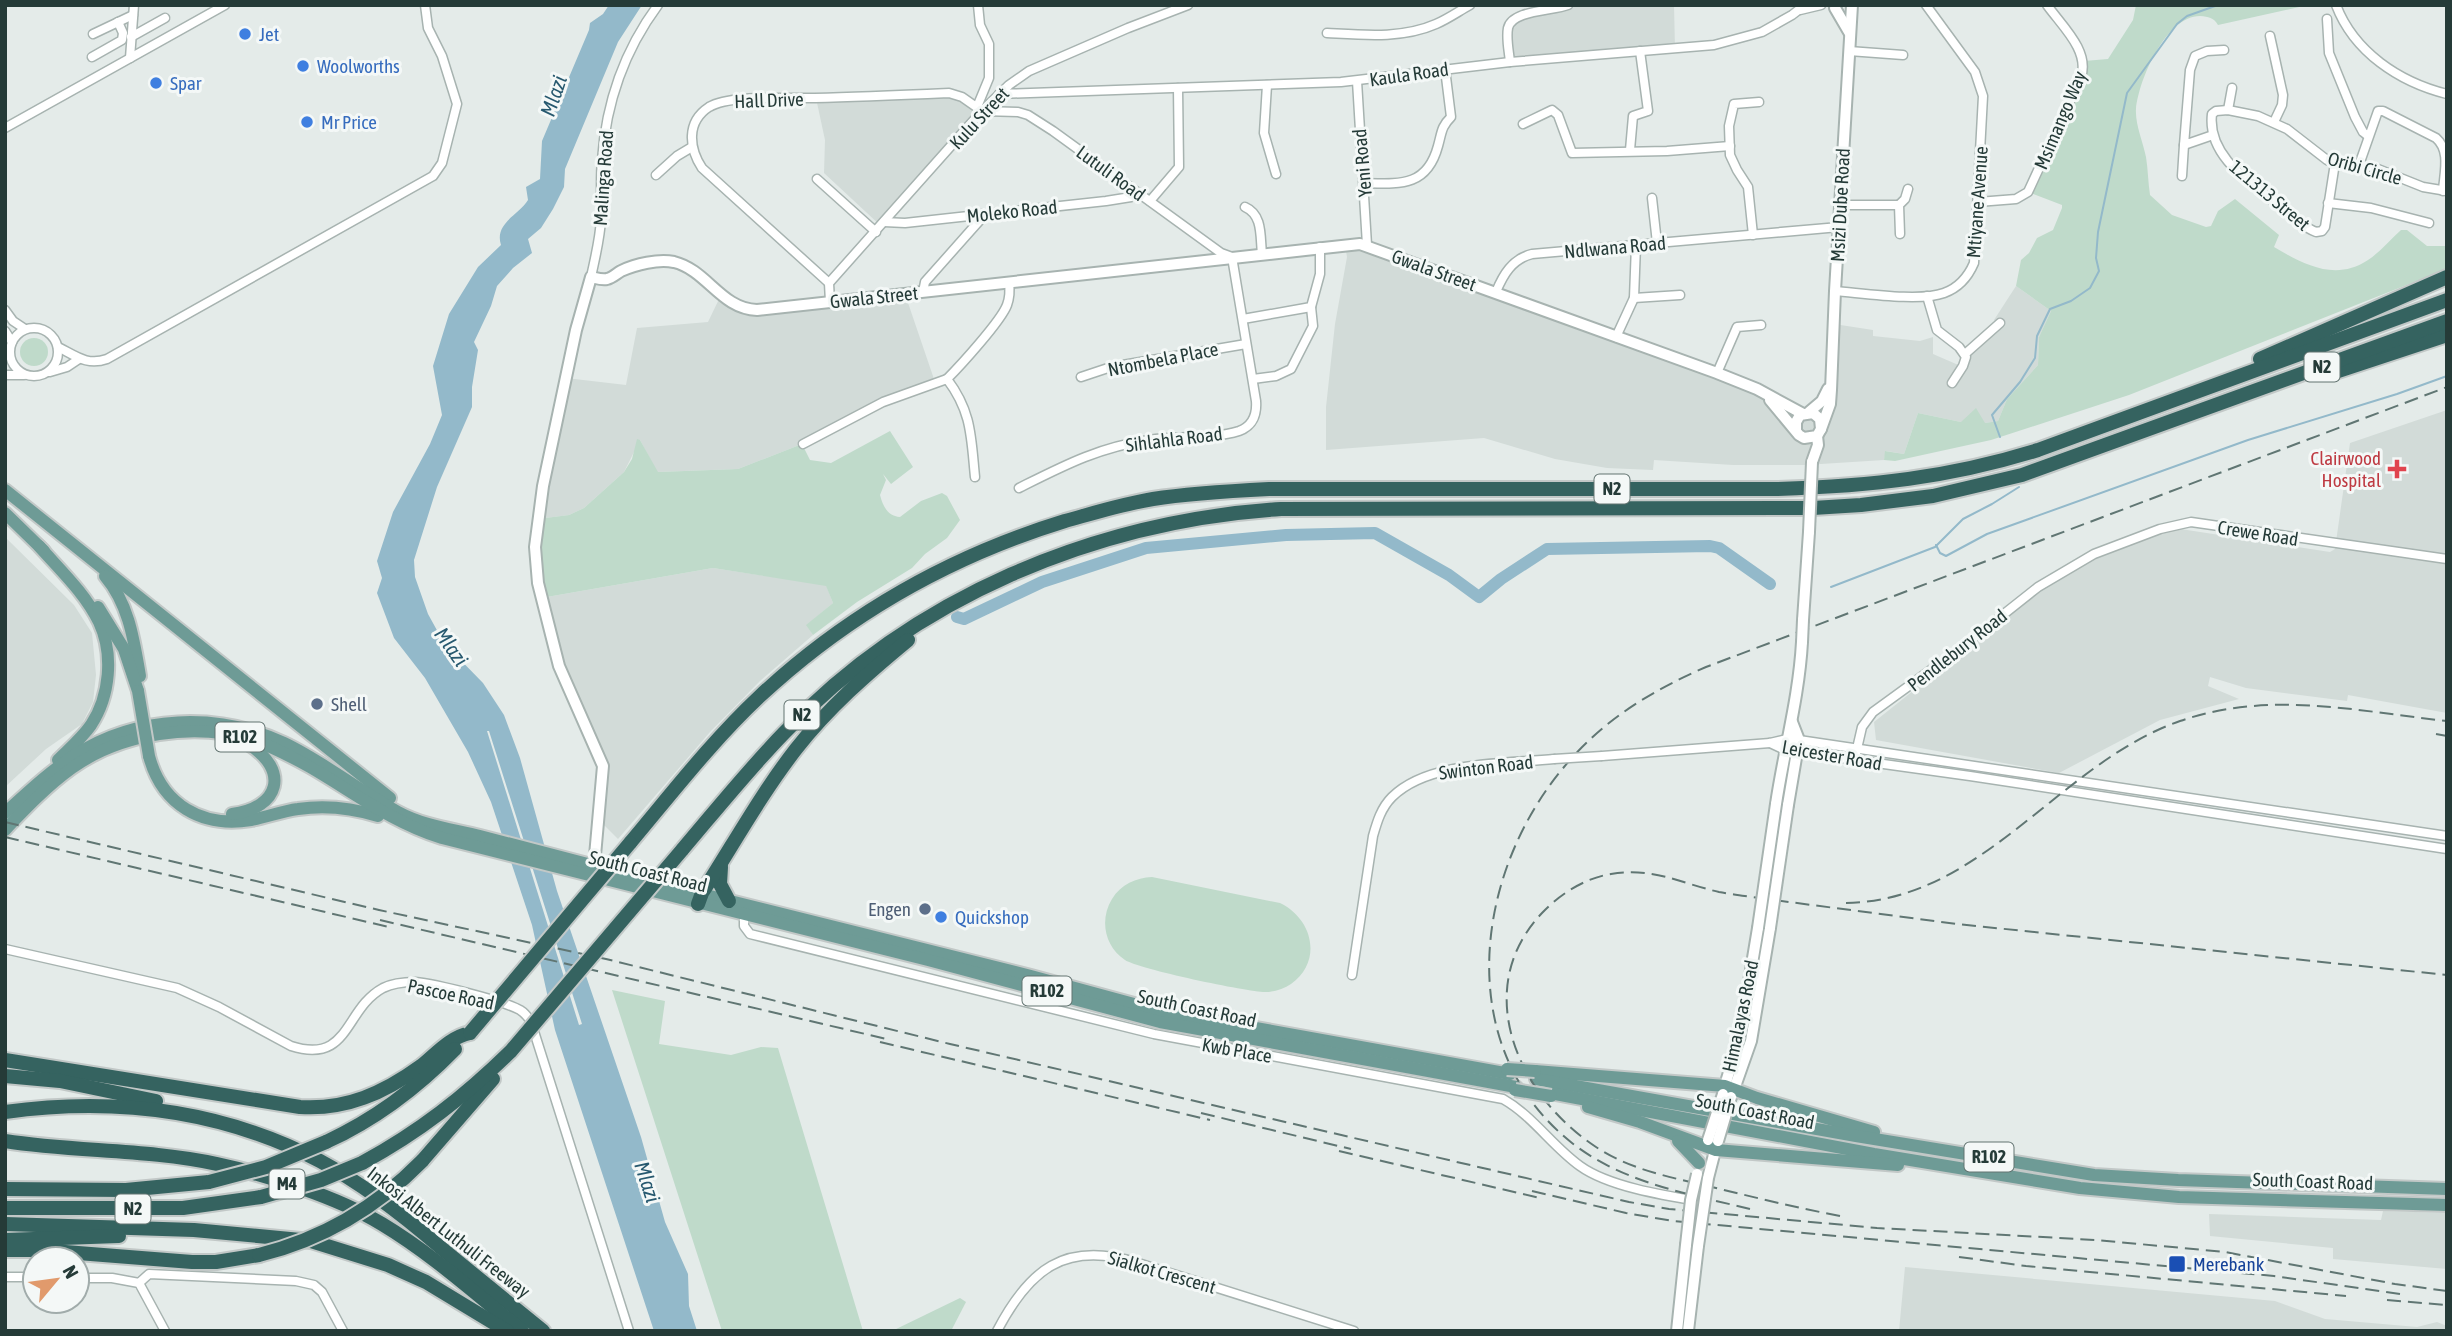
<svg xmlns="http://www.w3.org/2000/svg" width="2452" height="1336" viewBox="0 0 2452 1336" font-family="'Asap Condensed',sans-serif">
  <rect width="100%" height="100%" fill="#e4ebe9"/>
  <g fill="#d2dbd8">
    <polygon points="1569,5 1674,5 1675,49 1510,62 1512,22"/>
    <polygon points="949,94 982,112 881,226 824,173 825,140 816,98"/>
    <polygon points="1351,244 1716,374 1803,414 1825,398 1834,324 1873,330 1873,336 1920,341 1933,337 1933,354 1963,367 1966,357 1998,325 1994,320 2016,286 2051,311 2039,337 2038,365 2007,399 1998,421 1985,423 1961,422 1918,413 1904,454 1886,451 1884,460 1805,465 1733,465 1654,460 1653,470 1607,468 1555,459 1484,438 1326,450 1326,407 1335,324 1347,257 1345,245"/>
    <polygon points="905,294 935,382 802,444 738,469 657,472 640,440 624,472 584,508 569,515 537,519 566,378 626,385 637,328 708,322 721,295 738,307"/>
    <polygon points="2447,410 2447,713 2348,695 2347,701 2246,688 2210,677 2208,686 2239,699 2160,720 2059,773 1876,740 1874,722 2026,601 2078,566 2174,528 2330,552 2335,549 2350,443"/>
    <polygon points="5,537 74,605 92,633 96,675 93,702 82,724 46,749 5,787"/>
    <polygon points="713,568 826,585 833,603 807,625 813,635 760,681 710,732 618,839 600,821 603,766 578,712 541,598"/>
    <polygon points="2383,1211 2447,1213 2447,1269 2333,1259 2333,1248 2210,1236 2209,1214 2381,1220"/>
    <polygon points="1905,1267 2275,1301 2325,1319 2417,1327 2437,1322 2447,1326 2447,1331 1899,1331"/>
  </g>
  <g fill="#bfdaca">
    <path d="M2136,5H2308L2218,25C2213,17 2209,17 2200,16C2166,16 2139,79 2136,109C2135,124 2143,142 2146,157C2148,169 2148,182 2150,195L2172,215L2206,227L2211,226L2218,211L2235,199L2279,235L2274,247C2303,264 2335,282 2368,260C2380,252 2390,240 2401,230H2407L2427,246H2447V269L2129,395L1991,440L1895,461L1884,460L1885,451L1904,454L1918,413L1961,422L1976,408L1985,423L1998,421L2007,399L2038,365L2039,337L2051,311L2016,286L2021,260L2029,253L2037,238L2053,230L2062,208V205L2028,192L2084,61L2108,59L2133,20Z"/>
    <circle cx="34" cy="352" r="14"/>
    <path d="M890,431L913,467L891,484L883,474L886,480L880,495C883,507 888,516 900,517L921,501L942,493L947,496L960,520L947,538L925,554L912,568L857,602L813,635L806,625L833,603L826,586L713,568L541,598L537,519L569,515L584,508L624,472L632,459L637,439L640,440L658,472L738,469L802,444L810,460L831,463Z"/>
    <path d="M1152,877L1280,903C1313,919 1323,961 1291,984C1284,989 1274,992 1265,992C1248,992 1138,969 1125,960C1105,947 1099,920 1112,899C1121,884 1136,878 1152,877Z"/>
    <polygon points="612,990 665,1001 659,1044 731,1055 761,1047 778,1048 863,1331 722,1331"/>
    <polygon points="960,1298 966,1302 951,1331 892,1331"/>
  </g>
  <path fill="#93b9ca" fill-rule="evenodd" d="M609,5H642L618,42L565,169L564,187L553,209L541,228L528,239L532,253L513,268L497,286L491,306L474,342L478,350L472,387V407L437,487L414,560L415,577L428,614L444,643L483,683L504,715L520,758L557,891L641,1137L665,1222L688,1274L689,1306L697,1331H654L555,1030L532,925L491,802L468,752L425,678L394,638L377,593L382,578L377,561L393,512L430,444L442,415L433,366L449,314L478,267L501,245C494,223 519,215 528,200L526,187L540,179L542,141L589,30L590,23L603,14ZM487,731H489L582,1024L579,1025Z"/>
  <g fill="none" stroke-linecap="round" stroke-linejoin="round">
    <g stroke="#93b9ca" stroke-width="2">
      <polyline points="2000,437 1992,415 2020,382 2035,358 2037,336 2050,309 2071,301 2090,288 2099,271 2096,258 2098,232 2127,93 2177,24 2187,16 2218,5"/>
      <polyline points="1936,545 1940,553 1946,556 1987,534 2248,440 2397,394 2447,376"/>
      <polyline points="1831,587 1935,547 1963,519 1992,504 2019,487"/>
    </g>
    <polyline stroke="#93b9ca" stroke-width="12" points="957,617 964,619 1042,582 1146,548 1286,535 1375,533 1449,575 1479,597 1501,579 1547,549 1710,546 1719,548 1770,584"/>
    <g stroke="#a7b3b0" stroke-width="11">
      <g id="minor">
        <path d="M2336,5C2354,52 2399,82 2447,94"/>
        <polyline points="1800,10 1821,5"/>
        <polyline points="2327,19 2329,53 2355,117 2363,132 2368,136"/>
        <path d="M1327,33C1363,35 1402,39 1436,24C1448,19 1459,11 1470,5"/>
        <polyline points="93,34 133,15"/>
        <polyline points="2270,36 2283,95 2282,105 2274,122"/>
        <polyline points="131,37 165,18"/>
        <polyline points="1849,51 1903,55"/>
        <polyline points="92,57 122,40 123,33 118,22"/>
        <polyline points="130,58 134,5"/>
        <path d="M1510,62C1509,51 1506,39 1508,28C1512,10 1553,11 1568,5"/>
        <polyline points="1357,81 1367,245"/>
        <polyline points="1267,85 1264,133 1276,174"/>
        <polyline points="999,94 1341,82 1510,62 1714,45 1762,32 1792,15 1805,5"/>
        <polyline points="977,107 989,78 989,44 980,25 978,5"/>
        <polyline points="2228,110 2232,88"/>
        <polyline points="1523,124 1552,110 1558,115 1572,153 1667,151 1730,146"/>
        <polyline points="5,128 225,5"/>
        <polyline points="2213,135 2184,145 2190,70 2195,56 2207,51 2224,50"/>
        <polyline points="1630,150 1633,116 1648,111 1640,51"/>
        <path d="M2335,163L2325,227L2322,231L2316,232C2301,226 2288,213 2276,203C2248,181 2207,155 2212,114L2216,111L2228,110L2258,116L2287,129L2327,160L2335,163L2373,167L2423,187L2447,191"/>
        <path d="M2359,165L2378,111H2383L2436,138C2451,151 2444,173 2443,191"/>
        <polyline points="656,175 677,156 692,147"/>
        <polyline points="2182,176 2184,145"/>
        <polyline points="817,179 876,232"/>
        <path d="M1364,183C1400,184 1427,187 1438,146C1442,132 1441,127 1451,117L1445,69"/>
        <polyline points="1652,198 1657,243"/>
        <polyline points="1150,201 1179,167 1178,88"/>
        <path d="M1978,202L2016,199L2028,192L2081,77C2090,51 2062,26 2047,5"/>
        <polyline points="2328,203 2371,208 2429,223"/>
        <polyline points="1840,205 1899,205"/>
        <path d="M1245,207C1263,215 1260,236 1262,254"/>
        <polyline points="884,222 905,223 1106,201 1131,197 1139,193"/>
        <polyline points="1900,234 1899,205 1905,199 1908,189"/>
        <polyline points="1753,235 1748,187 1737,170 1730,155 1729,126 1734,104 1759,102"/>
        <path d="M591,277C595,258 600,239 601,219C602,199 600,180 602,160C606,103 624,51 658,5"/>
        <path d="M829,283L702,168C689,148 686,122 709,107C730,94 788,99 815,98C859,97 904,95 949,93L962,97L982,111L1018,112L1028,115L1053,131L1221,253L1232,257L1256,401C1257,414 1253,426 1239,431C1211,440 1177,435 1149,440C1099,447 1063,466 1019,488"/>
        <path d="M1835,291C1862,293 1920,302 1944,293C1958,288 1968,277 1974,263L1983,96L1975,72L1926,5"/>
        <polyline points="923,292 925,282 980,220 982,214"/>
        <path d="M1496,292C1503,275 1512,259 1532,254L1839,227"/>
        <polyline points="1927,296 1937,330 1959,347 1966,357 1963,366 1952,383"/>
        <polyline points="1634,298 1680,295"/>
        <polyline points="830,302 829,283 982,111 1009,85 1029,71 1128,28 1188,5"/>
        <polyline points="5,310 13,321 25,329"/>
        <polyline points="1243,319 1311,307 1320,274 1320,247"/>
        <circle cx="34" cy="352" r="24"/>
        <polyline points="5,331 12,342"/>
        <polyline points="1616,337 1634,298 1636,245"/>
        <path d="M58,347C76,356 87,366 107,359L433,176L442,163L457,104L442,56L428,28L425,5"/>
        <polyline points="1965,354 2000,323"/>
        <polyline points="50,372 67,367 79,359"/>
        <polyline points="1717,373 1737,327 1761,325"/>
        <polyline points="5,375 24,375"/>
        <polyline points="1081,377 1111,367 1246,344"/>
        <path d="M947,379C960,366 1001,321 1007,305C1010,297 1010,290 1009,282"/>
        <polyline points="1253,379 1276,376 1291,369 1313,326 1311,307"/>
        <path d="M803,444L883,402L947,379C972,412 971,437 975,477"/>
        <polyline points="1770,743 1785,750 1797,752 1970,776 2447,849"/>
        <polyline points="1856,753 1862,727 1873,712 1961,648 2038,587 2094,554 2160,529 2191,522 2447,559"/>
        <polyline points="1602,756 1770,743 1787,739 1799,740 2447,836"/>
        <path d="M744,915V926L750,934L1154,1034L1503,1099C1533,1116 1552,1146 1580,1166C1609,1187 1667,1196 1703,1202"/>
        <path d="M5,949L177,988L219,1007L291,1046C350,1065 344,1009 383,988C393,983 404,982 415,982C436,984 501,1000 520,1010C525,1013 528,1017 531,1022L629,1331"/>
        <path d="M1352,975L1373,836C1377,822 1381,808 1392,797C1428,761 1505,764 1554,759"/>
        <polyline points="5,1277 35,1277"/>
        <polyline points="77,1278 112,1278 139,1283 165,1331"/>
        <polyline points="139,1283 149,1274 296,1281 314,1285 322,1292 343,1331"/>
        <path d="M997,1331C1029,1270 1064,1241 1135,1262L1354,1331"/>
      </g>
    </g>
    <g stroke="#a7b3b0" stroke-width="14">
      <g id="tertiary">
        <polyline points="1835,8 1849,32"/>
        <polyline points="1770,400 1799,435 1804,438 1817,436 1821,429 1820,419 1813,413 1800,415 1796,422 1796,431"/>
        <polyline points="1809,412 1822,401 1828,389"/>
        <polyline points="1821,429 1830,404 1831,390 1835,291 1852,5"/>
        <polyline points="1812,462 1818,445 1817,436"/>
        <polyline points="1803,620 1809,532"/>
        <path d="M1776,804C1784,750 1799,697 1802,642"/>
        <polyline points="1788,805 1799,740 1792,722"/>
        <path d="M594,867L603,766L559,666L538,583L535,547L543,486L576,330L591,277C596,278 601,280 607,279C612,278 616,274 621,271C636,264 658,259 674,262C707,270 721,309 757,310L1360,244L1717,373L1757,389L1803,414"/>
        <polyline points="1723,1092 1740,1036 1758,928"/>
        <polyline points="1732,1095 1751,1041 1770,928"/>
        <polyline points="1708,1178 1717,1143"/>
        <polyline points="1677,1331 1686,1245"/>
        <polyline points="1688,1331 1698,1246"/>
      </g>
    </g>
    <g stroke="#c2c8c7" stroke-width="16">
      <g id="primary">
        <polyline points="5,490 390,798"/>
        <polyline points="5,513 44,551"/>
        <path d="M39,546C60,570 85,593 99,622C114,654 110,696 91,725C82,738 69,749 58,760"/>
        <path d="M105,576C129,604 134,641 140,676"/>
        <polyline points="98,607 124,649 138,691"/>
        <path d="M149,756C162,805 202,828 251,820C267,817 282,811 298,809C325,805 352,808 378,816"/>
        <path d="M5,813C28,792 49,772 75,755C137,715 218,712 284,743C324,762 359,791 398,812C424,826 452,829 480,836L710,896L1031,976L1156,1010L1510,1074"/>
        <path d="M232,814C280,808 290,770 248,744"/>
        <path d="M5,830C26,808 47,786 72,768C121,733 195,722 252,740C272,746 292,757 310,767C355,793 391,822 442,838L928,960L1160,1022L1516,1087"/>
        <polyline points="1535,1071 1725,1086 1757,1098 1874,1132"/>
        <polyline points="1536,1079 1856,1136 2094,1175 2178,1180 2447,1189"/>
        <polyline points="1550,1093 1874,1154 2080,1188 2179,1197 2447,1205"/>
        <polyline points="1588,1107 1640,1122 1716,1150 1898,1165"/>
        <polyline points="1678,1141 1699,1163"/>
      </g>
    </g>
    <g stroke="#c2c8c7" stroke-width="18">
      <g id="motorway">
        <polyline points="2260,359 2447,277"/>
        <polyline points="2335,372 2447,335"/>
        <path d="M630,843C672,793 712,741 760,696C848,614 951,556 1065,521C1094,513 1123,504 1153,499C1191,493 1230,491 1269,489H1777C1870,486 1948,478 2038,450L2447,300"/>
        <path d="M682,850C716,810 748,770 784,733C913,597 1095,521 1281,509L1813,508L1861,505L1933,496L2022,475L2447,321"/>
        <polyline points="721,867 720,884 729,901"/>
        <path d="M698,904L702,893C733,845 761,794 796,749C828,708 868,673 908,640"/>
        <path d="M5,1060L300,1107C346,1110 384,1093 421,1066C436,1054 450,1037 470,1033"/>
        <polyline points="5,1076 60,1081 156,1101"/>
        <path d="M5,1112C114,1097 222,1110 320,1161C363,1184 403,1215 440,1247C474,1275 509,1303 543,1331"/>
        <path d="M5,1141C75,1152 148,1149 217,1164C268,1175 337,1197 382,1224C432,1254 476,1294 522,1331"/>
        <path d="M326,1142C374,1120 418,1087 455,1049"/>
        <polyline points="422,1161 493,1079"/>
        <path d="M362,1163C419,1132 464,1097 511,1051"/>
        <polyline points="5,1189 126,1190 209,1182"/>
        <polyline points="5,1208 183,1208 261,1197"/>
        <polyline points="5,1224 194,1230 311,1241 388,1265 426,1282 507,1331"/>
        <polyline points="5,1240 119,1236"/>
        <polyline points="5,1250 40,1250 192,1262 216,1262 259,1255"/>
      </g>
    </g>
    <use href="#minor" stroke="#fff" stroke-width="8"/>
    <use href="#tertiary" stroke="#fff" stroke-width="10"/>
    <use href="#primary" stroke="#6e9b96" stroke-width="12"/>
    <use href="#motorway" stroke="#356360" stroke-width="14"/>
    <g stroke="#607673" stroke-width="2" stroke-dasharray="14 7" stroke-linecap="butt">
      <polyline points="2436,734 2447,736"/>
      <polyline points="5,822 379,910 606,959 950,1044 1629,1202 1669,1209 1877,1228 2096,1240 2225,1252 2395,1284 2447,1291"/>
      <polyline points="5,837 389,927"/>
      <path d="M1846,903C1983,901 2059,763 2180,721C2271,690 2354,711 2447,721"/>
      <polyline points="380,920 891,1040"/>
      <polyline points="880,1042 1210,1120"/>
      <polyline points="1201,1113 1351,1149"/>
      <polyline points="1339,1151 1540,1198"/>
      <polyline points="1532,1191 1626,1213 1673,1221 2274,1276 2400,1294"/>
      <path d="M1750,1209C1689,1194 1623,1183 1572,1143C1452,1048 1474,874 1564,767C1603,720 1651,691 1706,667L2447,387"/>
      <path d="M1840,1216C1798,1208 1757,1198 1716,1188C1675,1178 1632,1171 1596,1147C1518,1096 1470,989 1542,913C1560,894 1585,878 1611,874C1653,867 1680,883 1719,892C1729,894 1740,895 1751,897L1957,924L2447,975"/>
      <polyline points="1959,1257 2026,1266 2346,1296"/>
      <polyline points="2387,1300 2447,1305"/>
    </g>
    <g stroke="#a7b3b0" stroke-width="11" stroke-linecap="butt">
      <polyline id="minor-bridge" points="1554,759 1602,756"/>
    </g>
    <g stroke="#a7b3b0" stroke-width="14" stroke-linecap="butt">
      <g id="tertiary-bridge">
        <polyline points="1809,532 1812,462"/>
        <polyline points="1802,642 1803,620"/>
        <polyline points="1758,928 1776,804"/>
        <polyline points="1770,928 1788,805"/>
        <polyline points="1708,1140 1723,1094"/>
        <polyline points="1718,1141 1731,1097"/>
        <polyline points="1686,1245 1691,1200 1697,1174"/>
        <polyline points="1698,1246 1708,1178"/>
      </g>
    </g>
    <g stroke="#c2c8c7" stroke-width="16" stroke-linecap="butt">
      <g id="primary-bridge">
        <polyline points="138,691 149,756"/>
        <polyline points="1507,1069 1535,1071"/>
        <polyline points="1515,1090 1551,1096"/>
      </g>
    </g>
    <g stroke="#c2c8c7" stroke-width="18" stroke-linecap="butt">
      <g id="motorway-bridge">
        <polyline points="470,1033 630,843"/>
        <polyline points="511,1051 682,850"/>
        <polyline points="209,1182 266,1167 326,1142"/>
        <polyline points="261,1197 321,1180 362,1163"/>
        <path d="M259,1255C323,1239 376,1208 422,1161"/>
      </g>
    </g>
    <use href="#minor-bridge" stroke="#fff" stroke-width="8"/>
    <use href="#tertiary-bridge" stroke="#fff" stroke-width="10"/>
    <use href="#primary-bridge" stroke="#6e9b96" stroke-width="12"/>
    <use href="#motorway-bridge" stroke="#356360" stroke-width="14"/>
  </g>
  <g fill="#3f7fe0" stroke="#f4f8f7" stroke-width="2.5">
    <circle cx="245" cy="34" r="7"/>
    <circle cx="303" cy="66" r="7"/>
    <circle cx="156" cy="83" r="7"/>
    <circle cx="307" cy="122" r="7"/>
    <circle cx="941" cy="917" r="7"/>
  </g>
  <path fill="#e0444e" stroke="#f4f8f7" stroke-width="2.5" d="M2393.5 458.5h7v7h7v7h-7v7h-7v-7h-7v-7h7z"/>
  <g fill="#5c6f8a" stroke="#f4f8f7" stroke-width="2.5">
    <circle cx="317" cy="704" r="7"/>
    <circle cx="925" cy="909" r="7"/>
  </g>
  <rect fill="#1a4fb4" stroke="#f4f8f7" stroke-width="2.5" x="2168" y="1255" width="18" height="18" rx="3.5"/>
  <g text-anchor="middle" stroke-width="6" stroke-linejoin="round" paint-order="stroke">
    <g fill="#f4f8f7" stroke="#637471" stroke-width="2">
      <rect x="2304.5" y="352.5" width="35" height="29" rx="5"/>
      <rect x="1594.5" y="474.5" width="35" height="29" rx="5"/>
      <rect x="784.5" y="700.5" width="35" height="29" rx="5"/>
      <rect x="215.5" y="722.5" width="49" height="29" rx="5"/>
      <rect x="1022.5" y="976.5" width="49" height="29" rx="5"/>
      <rect x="1964.5" y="1142.5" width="49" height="29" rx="5"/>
      <rect x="269.5" y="1169.5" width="35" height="29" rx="5"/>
      <rect x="115.5" y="1194.5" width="35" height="29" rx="5"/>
    </g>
    <g font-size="18" font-weight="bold" fill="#253b38">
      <text x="2322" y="373">N2</text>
      <text x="1612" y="495">N2</text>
      <text x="802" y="721">N2</text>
      <text x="240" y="743">R102</text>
      <text x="1047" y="997">R102</text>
      <text x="1989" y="1163">R102</text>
      <text x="287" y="1190">M4</text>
      <text x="133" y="1215">N2</text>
    </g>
    <g font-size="19" fill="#366cbe" stroke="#f4f8f7" text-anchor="start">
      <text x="259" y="41">Jet</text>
      <text x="317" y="73">Woolworths</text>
      <text x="170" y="90">Spar</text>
      <text x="321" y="129">Mr Price</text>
      <text x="955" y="924">Quickshop</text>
    </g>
    <g font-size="19" fill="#253b38" stroke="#f4f8f7">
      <text transform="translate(1409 74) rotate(-8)" y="7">Kaula Road</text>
      <text transform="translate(769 100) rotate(-2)" y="7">Hall Drive</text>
      <text transform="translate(979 118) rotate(-47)" y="7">Kulu Street</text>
      <text transform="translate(2060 120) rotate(-67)" y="7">Msimango Way</text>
      <text transform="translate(1362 163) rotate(-95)" y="7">Yeni Road</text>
      <text transform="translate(2365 168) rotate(16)" y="7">Oribi Circle</text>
      <text transform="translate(1111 173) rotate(36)" y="7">Lutuli Road</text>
      <text transform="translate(603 178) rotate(-86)" y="7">Malinga Road</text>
      <text transform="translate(2270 195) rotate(40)" y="7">121313 Street</text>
      <text transform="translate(1977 202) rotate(-86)" y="7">Mtiyane Avenue</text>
      <text transform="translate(1840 205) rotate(-87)" y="7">Msizi Dube Road</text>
      <text transform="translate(1012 211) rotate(-6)" y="7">Moleko Road</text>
      <text transform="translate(1615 247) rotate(-5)" y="7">Ndlwana Road</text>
      <text transform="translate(1434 270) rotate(20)" y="7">Gwala Street</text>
      <text transform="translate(874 297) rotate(-6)" y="7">Gwala Street</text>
      <text transform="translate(1163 359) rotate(-11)" y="7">Ntombela Place</text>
      <text transform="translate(1174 439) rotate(-7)" y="7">Sihlahla Road</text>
      <text transform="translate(2258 533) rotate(9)" y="7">Crewe Road</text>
      <text transform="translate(1957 650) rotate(-38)" y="7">Pendlebury Road</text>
      <text transform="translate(1832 755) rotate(10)" y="7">Leicester Road</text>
      <text transform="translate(1486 767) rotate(-7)" y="7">Swinton Road</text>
      <text transform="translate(648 871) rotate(14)" y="7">South Coast Road</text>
      <text transform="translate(451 994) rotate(12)" y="7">Pascoe Road</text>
      <text transform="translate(1197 1008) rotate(12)" y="7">South Coast Road</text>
      <text transform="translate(1740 1016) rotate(-78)" y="7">Himalayas Road</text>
      <text transform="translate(1237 1050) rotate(10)" y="7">Kwb Place</text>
      <text transform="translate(1755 1111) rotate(11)" y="7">South Coast Road</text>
      <text transform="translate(2313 1181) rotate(2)" y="7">South Coast Road</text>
      <text transform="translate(449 1232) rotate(38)" y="7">Inkosi Albert Luthuli Freeway</text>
      <text transform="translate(1162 1272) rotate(16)" y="7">Sialkot Crescent</text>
    </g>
    <g font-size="19" fill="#be3a42" stroke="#f4f8f7" text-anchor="end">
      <text x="2381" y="465">Clairwood<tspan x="2381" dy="22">Hospital</tspan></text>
    </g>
    <g font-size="19" fill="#4e5e75" stroke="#f4f8f7" text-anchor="start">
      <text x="331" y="711">Shell</text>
      <text x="911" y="916" text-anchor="end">Engen</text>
    </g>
    <g font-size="19" fill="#164399" stroke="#f4f8f7" text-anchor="start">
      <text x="2193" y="1271">Merebank</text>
    </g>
    <g font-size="21" font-style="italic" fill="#27596f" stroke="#f4f8f7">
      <text transform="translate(554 96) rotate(-71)" y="7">Mlazi</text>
      <text transform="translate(451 647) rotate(55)" y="7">Mlazi</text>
      <text transform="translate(647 1182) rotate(72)" y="7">Mlazi</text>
    </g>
  </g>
  <rect width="2452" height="1336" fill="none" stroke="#253b38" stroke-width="14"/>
  <g transform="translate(56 1280) rotate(61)"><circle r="33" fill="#f4f8f7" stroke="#a1acab" stroke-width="2"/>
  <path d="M0-5L12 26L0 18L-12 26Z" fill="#e19a6c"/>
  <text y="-10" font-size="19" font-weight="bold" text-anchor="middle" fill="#253b38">N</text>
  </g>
</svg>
